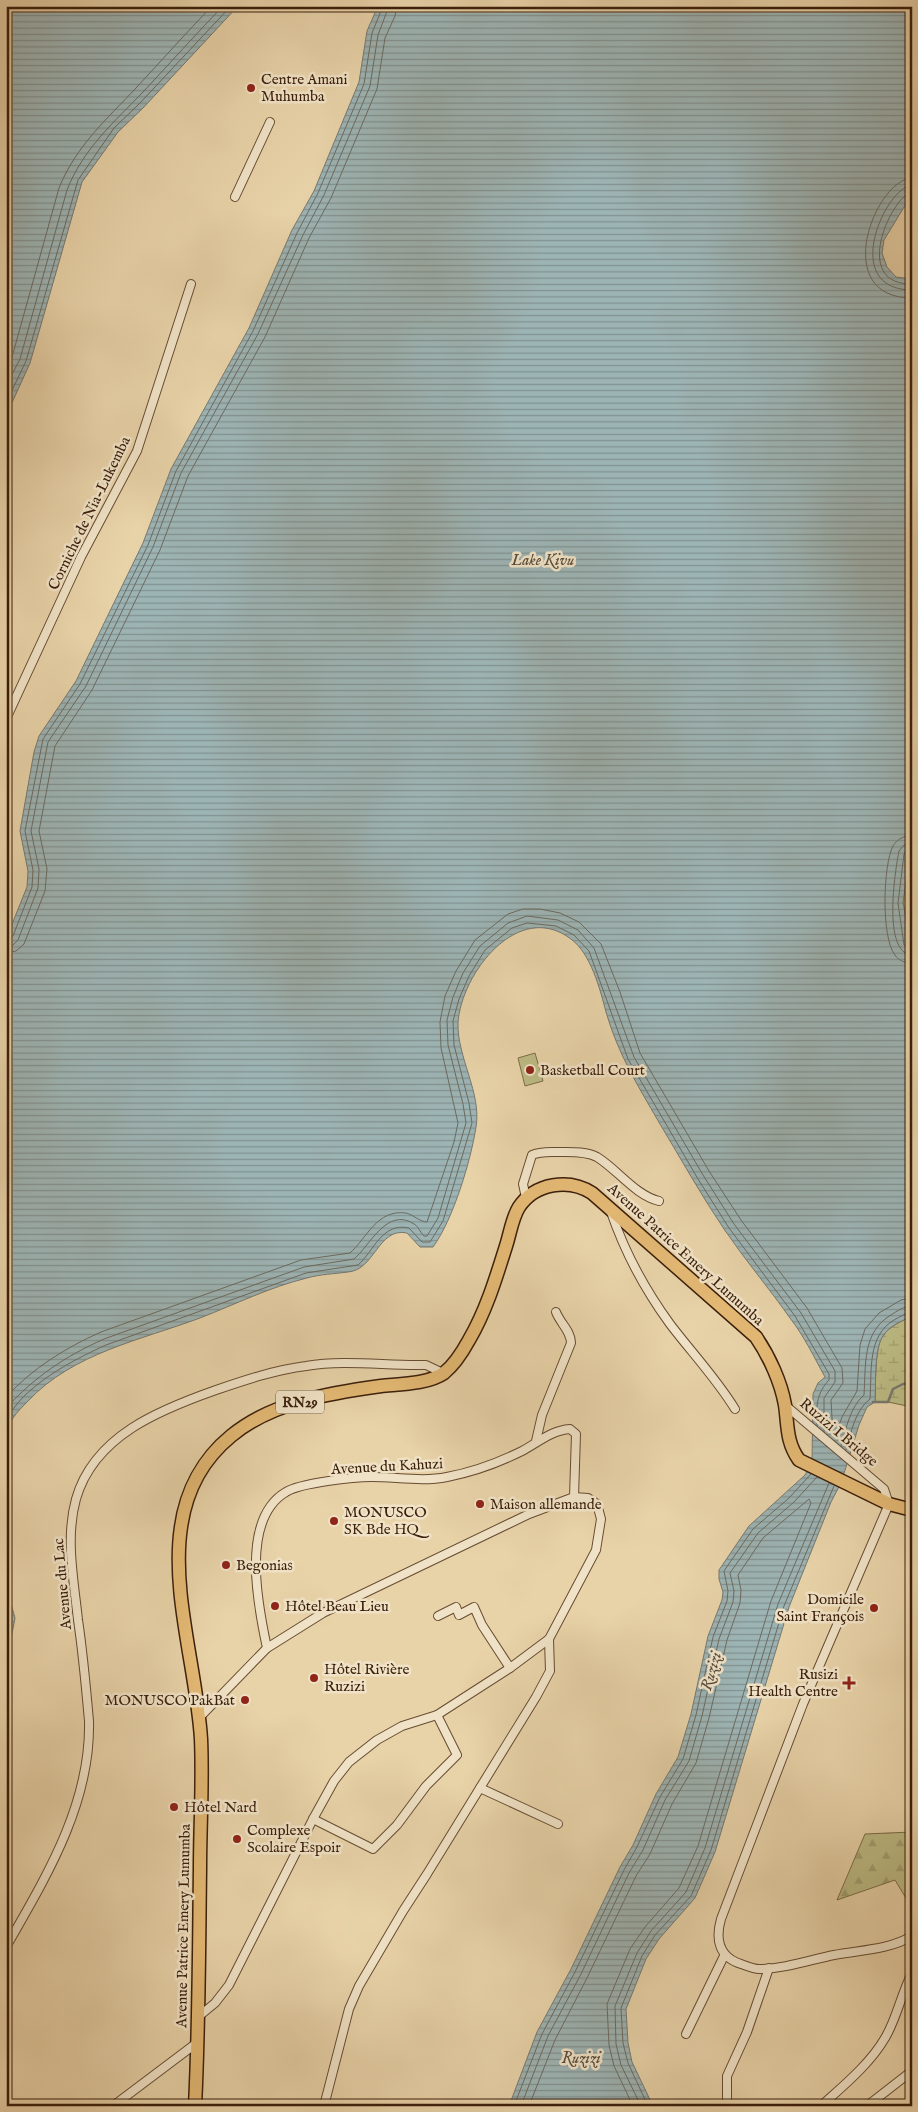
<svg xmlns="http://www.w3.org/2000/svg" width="918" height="2112" viewBox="0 0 918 2112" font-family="'IM FELL English',serif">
  <defs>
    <pattern id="forest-firs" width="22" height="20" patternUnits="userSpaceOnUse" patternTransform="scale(1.25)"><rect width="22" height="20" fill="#bcba83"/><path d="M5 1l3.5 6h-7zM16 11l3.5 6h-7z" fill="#a29f70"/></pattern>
    <pattern id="wetland-marsh" width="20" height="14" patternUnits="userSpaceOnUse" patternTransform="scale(1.25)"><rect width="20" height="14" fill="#bcba83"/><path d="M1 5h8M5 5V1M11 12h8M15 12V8" fill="none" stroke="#a29f70"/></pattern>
    <pattern id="water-rules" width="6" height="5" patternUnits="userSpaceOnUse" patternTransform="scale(1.25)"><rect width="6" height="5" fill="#9db4b4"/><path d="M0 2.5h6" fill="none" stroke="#819291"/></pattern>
  </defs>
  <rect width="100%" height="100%" fill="#e8d2a8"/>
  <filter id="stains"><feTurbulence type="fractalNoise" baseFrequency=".004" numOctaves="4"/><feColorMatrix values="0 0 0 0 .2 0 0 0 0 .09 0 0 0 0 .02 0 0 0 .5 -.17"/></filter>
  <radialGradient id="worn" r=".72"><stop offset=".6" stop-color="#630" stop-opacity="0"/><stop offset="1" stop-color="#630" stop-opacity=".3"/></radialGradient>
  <polygon fill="#bcba83" stroke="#7c6c47" points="535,1053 543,1081 525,1086 518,1058"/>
  <polygon fill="url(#forest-firs)" stroke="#7c6c47" points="912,1832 912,1908 895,1880 837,1900 865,1834"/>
  <g fill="url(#wetland-marsh)" stroke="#7c6c47">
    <polygon points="911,844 912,846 912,954 903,902"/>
    <path d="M912,1316V1407L888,1402H875C876,1385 874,1348 883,1336C889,1326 902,1321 912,1316Z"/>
  </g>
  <g fill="url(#water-rules)" stroke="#767870">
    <polygon points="6,6 238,6 143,108 118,132 82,182 30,363 6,416"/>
    <path d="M378,6H912V194L884,240L882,253L887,267L896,277L912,279V841L903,902L912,954V1316C902,1321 889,1326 883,1336C874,1348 876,1385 875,1402L867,1407L859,1425L841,1483L831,1502L789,1607L715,1852L695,1898L659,1939L646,1959L626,2009L628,2043L632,2062L653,2106H509L537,2032L571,1969L620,1867L633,1845L656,1794L678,1757L691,1714L708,1636L722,1600L723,1592L719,1579V1570L749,1526L805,1475L812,1463L813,1394L818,1383L825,1377C814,1357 804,1336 790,1318C769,1288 745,1260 724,1229C701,1195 681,1159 660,1124C638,1086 618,1054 606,1012C600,989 591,954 571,939C518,899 461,974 458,1023C457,1057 482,1094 476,1127C471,1160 453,1220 433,1247H420L407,1233C378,1227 375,1270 348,1272C334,1274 321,1274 307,1278C270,1287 236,1304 200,1318C141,1340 73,1353 28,1401C23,1406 17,1412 13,1418C7,1428 7,1440 6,1451V939L27,887L28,871L20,831L34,752L39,736L76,681L143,543L171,469L249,328L292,230L314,191L359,82L367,31Z"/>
    <polygon points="6,1586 15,1618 6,1665"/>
  </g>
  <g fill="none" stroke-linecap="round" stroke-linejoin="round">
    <g stroke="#6c6a60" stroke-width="1">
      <path d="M912,178C875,179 829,298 912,298"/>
      <path d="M912,185C885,187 839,290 912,290"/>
      <path d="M912,192C893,194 849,285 912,284"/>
      <path d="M6,371L12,357L59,188C76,146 106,120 136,88C161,61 186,33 212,6"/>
      <path d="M6,386L20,359L67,190C83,149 114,122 144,91C170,63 196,34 223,6"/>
      <polyline points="6,403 26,361 78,180 114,128 139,104 231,6"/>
      <path d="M912,835C904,836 897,839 893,846C883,865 881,938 895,955C899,961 905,963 912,963"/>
      <path d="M912,843L904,845L899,851C895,871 882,954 912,955"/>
      <polyline points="912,849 907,850 904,854 898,903 904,945 912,949"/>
      <polyline points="6,939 13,936 32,887 33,870 25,831 43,739 80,684 148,545 176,471 253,331 297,233 318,193 364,84 372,33 383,6"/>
      <polyline points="6,946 13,945 18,940 38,888 39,869 31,831 48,742 86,686 153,547 181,473 258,334 303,235 324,195 370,86 378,35 389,6"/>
      <polyline points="6,953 16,951 24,944 45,891 47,869 39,831 55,746 92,690 160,550 188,476 265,337 309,238 331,198 377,89 385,38 395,16 397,6"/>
      <path d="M6,1397C33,1368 65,1348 101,1332L301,1260L350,1253C367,1238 377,1209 406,1213C414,1215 420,1222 427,1222L454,1142L458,1123L441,1048L440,1022L445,996L456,971L475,940L508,914L523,909H540L560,913L579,922L601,944L620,992L640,1053L709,1171L741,1220L807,1308L842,1368L843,1383L831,1400L833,1435L836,1434L842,1417L857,1391L860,1345L865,1329L879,1313L901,1300L912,1298"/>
      <path d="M6,1408C36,1376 64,1357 104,1339L304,1267L354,1259C369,1247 387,1206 414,1224C418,1226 420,1232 424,1236H427L438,1218L466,1123L463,1104L448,1045L447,1020L453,997L463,973L480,946L508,923L527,916L558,920L578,930L594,948L634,1057L703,1175L734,1224L801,1313L835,1371V1382L824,1398V1432"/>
      <path d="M6,1421C22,1386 73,1360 106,1345L306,1273L358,1265C374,1251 382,1222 409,1228L422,1242H430L443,1221L472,1123L469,1103L454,1045L453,1021L459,999L469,976L485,950L512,928L527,923L556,926L574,935L589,951L628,1059L698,1179L729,1228L795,1316L829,1374V1380C816,1394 816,1407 817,1426"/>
      <path d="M841,1446C846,1429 850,1407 864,1395C866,1365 862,1332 891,1315C897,1311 904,1306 912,1306"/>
      <path d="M846,1450C851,1433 855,1410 870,1399C872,1371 867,1336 894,1320C900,1317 905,1313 912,1312"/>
      <polyline points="514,2106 542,2034 575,1972 624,1870 637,1847 660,1797 683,1759 696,1715 713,1637 727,1601 728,1591 724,1571 753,1529 789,1498 811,1474"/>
      <polyline points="521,2106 548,2036 581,1974 629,1873 643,1850 665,1800 689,1761 702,1716 719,1639 733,1602 734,1591 730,1573 758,1533 794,1502 817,1477"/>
      <polyline points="529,2106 555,2040 587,1978 636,1876 650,1854 672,1804 696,1763 709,1718 727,1640 740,1603 741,1590 738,1575 763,1538 809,1499 811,1503 771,1601 698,1846 679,1888 645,1927 630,1949 607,2004 609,2045 614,2066 633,2106"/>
      <polyline points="641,2106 621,2065 616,2044 615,2006 637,1953 651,1931 686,1892 705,1848 778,1604 829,1483"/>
      <polyline points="648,2106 628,2063 623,2043 621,2008 642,1956 655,1935 691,1896 711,1850 784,1606 834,1486"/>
    </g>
    <polyline stroke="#767870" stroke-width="2.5" points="873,1402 888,1402 893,1389 903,1384 912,1383"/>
    <g stroke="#664c32" stroke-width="10">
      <g id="street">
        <polyline points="235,197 270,122"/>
        <polyline points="6,719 81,557 137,451 191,284"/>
        <path d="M526,1198L523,1184L532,1155C540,1151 550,1152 559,1152C570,1152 586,1151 597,1157C618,1170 635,1195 659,1201"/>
        <path d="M611,1212C624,1250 646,1291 670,1324C692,1353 716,1378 735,1409"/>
        <path d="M785,1405L884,1489L889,1504L803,1704L721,1919C715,1940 719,1957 741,1964C747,1966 753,1969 759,1969C784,1969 810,1960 834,1955C860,1950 889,1950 912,1936"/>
        <path d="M536,1441L542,1415L571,1343C571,1331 560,1323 556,1312"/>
        <polyline points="438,1616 456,1607 459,1615 474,1607 482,1625 510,1668"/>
        <path d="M199,1718L267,1648C258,1606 240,1519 286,1492C300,1483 354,1477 372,1477C396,1477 423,1482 447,1477C473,1472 498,1463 522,1451C537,1443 552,1430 570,1429L576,1434L574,1497"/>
        <polyline points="480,1788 558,1824"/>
        <polyline points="313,1819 373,1849 397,1825 426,1786 457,1755 437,1715"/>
        <path d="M6,1947C46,1877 91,1804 89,1721C86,1687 83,1653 78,1620C74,1581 65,1538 76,1499C94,1436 159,1410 216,1390C245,1380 275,1370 306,1366C342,1360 380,1365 416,1365H426L443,1373"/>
        <polyline points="198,2017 215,2003 229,1985 313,1819 334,1781 349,1762 377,1740 402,1726 437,1715 510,1668 549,1639 596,1550 601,1519 597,1504 588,1498 574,1497 529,1514 323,1613 267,1648"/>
        <polyline points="686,2034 724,1956"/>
        <polyline points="113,2106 198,2042"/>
        <polyline points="324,2106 349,2009 359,1986 403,1911 427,1874 536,1697 550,1671 549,1639"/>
        <polyline points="727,2106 727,2076 747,2032 769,1968"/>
        <path d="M821,2106C843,2086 870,2064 885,2038C897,2018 901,1994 912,1973"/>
        <polyline points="867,2106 912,2071"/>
      </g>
    </g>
    <g stroke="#3b1f0b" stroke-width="15">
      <path id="primary" d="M195,2106C199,2027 199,1948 200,1869C200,1826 203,1782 201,1739C197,1672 171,1593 181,1527C186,1491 203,1459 231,1436C272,1402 330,1393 381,1386C400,1384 428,1384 444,1373C454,1365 463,1351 469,1340C486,1311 496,1278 506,1246C510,1234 512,1218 519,1207C535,1183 569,1178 592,1193L756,1337C769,1356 781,1382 785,1405C788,1425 786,1442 799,1460L889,1504L912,1510"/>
    </g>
    <use href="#street" stroke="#f0e2c6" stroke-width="8"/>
    <use href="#primary" stroke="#e4b974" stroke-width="12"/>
  </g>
  <g fill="#8f2418" stroke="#f0e2c6" stroke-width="2">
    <circle cx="251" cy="88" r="5"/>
    <circle cx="530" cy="1070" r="5"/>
    <circle cx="480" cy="1504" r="5"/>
    <circle cx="334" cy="1521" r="5"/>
    <circle cx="226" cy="1565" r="5"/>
    <circle cx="275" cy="1606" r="5"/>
    <circle cx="874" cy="1608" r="5"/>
    <circle cx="314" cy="1678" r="5"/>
    <path d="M846.5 1675.5h5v5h5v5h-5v5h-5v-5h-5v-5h5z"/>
    <circle cx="245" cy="1700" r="5"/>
    <circle cx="174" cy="1807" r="5"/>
    <circle cx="237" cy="1839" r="5"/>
  </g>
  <g text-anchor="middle" stroke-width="5" stroke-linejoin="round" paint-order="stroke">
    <rect fill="#f0e2c6" stroke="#715a43" stroke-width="1" x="276" y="1390.5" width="48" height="23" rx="4"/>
    <g font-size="14" font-weight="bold" fill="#3b1f0b">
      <text x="300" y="1407">RN29</text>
    </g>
    <g font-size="15" fill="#3b1f0b" stroke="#f0e2c6" text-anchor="start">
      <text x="261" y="84">Centre Amani<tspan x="261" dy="17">Muhumba</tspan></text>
      <text x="540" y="1075">Basketball Court</text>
      <text x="490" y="1509">Maison allemande</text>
      <text x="344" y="1517">MONUSCO<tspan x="344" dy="17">SK Bde HQ</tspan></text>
      <text x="236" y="1570">Begonias</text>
      <text x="864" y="1604" text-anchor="end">Domicile<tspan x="864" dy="17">Saint François</tspan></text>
      <text x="285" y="1611">Hôtel Beau Lieu</text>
      <text x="324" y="1674">Hôtel Rivière<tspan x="324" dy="17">Ruzizi</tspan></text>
      <text x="838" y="1679" text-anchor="end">Rusizi<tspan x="838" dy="17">Health Centre</tspan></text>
      <text x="235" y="1705" text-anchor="end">MONUSCO PakBat</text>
      <text x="184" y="1812">Hôtel Nard</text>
      <text x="247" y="1835">Complexe<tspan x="247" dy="17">Scolaire Espoir</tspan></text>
    </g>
    <g font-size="15" fill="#3b1f0b" stroke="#f0e2c6">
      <text transform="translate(89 513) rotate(-64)" y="5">Corniche de Nia-Lukemba</text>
      <text transform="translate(686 1254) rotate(42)" y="5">Avenue Patrice Emery Lumumba</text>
      <text transform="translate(839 1432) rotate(40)" y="5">Ruzizi I Bridge</text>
      <text transform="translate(387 1466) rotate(-3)" y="5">Avenue du Kahuzi</text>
      <text transform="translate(62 1584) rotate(-95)" y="5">Avenue du Lac</text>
      <text transform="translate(183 1926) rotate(-89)" y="5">Avenue Patrice Emery Lumumba</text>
    </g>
    <g font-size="16" font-style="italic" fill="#584c3e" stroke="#f0e2c6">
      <text x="543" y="565">Lake Kivu</text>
      <text transform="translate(710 1671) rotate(-74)" y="6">Ruzizi</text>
      <text x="581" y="2063">Ruzizi</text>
    </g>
  </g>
  <rect width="918" height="2112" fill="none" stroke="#e8d2a8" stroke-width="25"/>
  <rect x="8" y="8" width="903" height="2097" fill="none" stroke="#3b1f0b" stroke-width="2.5"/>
  <rect x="12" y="12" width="893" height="2087" fill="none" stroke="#3b1f0b"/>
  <rect width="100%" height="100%" filter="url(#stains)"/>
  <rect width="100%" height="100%" fill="url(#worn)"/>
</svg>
